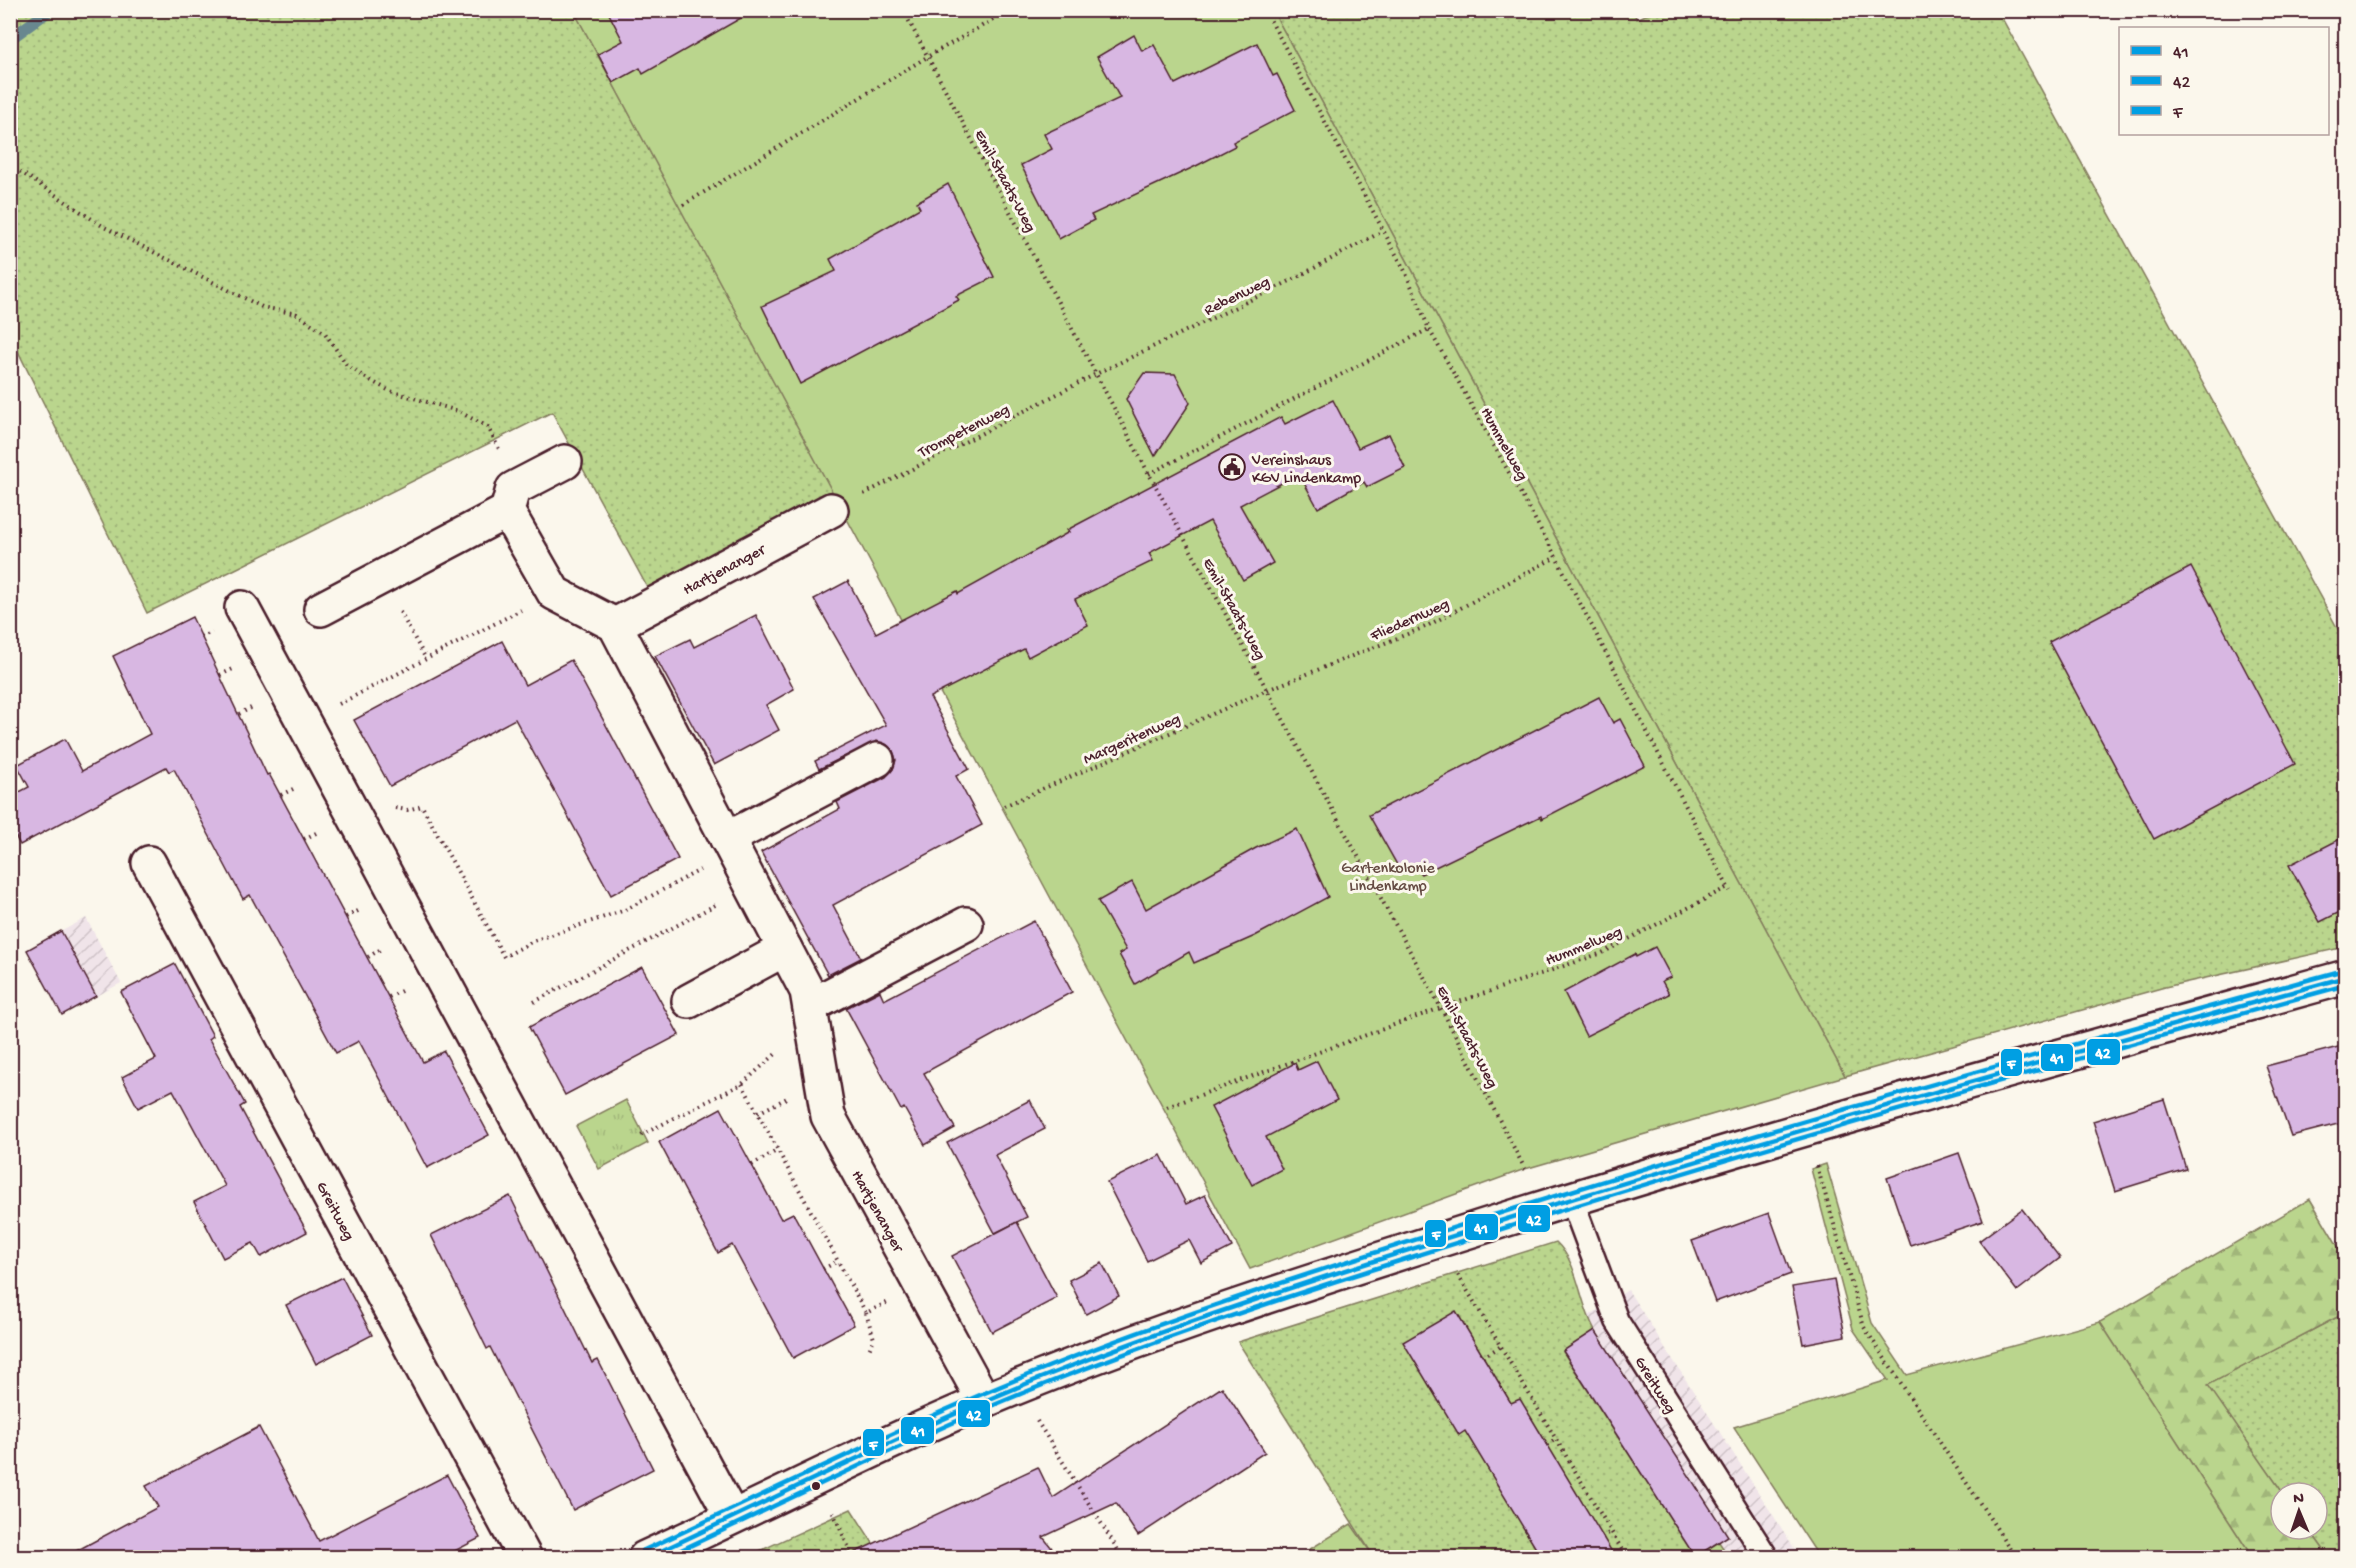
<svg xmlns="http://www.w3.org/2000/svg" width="2356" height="1568" viewBox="0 0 2356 1568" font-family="'Gochi Hand',sans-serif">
  <defs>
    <pattern id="industrial-furrows" width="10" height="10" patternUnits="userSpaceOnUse" patternTransform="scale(1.5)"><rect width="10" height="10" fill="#f0e4e9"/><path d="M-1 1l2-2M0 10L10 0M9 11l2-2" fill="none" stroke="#cfc3c8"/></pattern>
    <pattern id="grass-dots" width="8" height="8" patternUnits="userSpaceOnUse" patternTransform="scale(1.5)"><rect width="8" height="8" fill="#bad58d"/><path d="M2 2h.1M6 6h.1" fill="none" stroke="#a1b67a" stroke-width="1.8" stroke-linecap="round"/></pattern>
    <pattern id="forest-firs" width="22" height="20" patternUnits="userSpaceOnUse" patternTransform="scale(1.5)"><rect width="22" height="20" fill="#bad58d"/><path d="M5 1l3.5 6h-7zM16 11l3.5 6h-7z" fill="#a1b67a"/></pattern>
    <pattern id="park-tufts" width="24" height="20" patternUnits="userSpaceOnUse" patternTransform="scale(1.5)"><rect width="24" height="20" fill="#bad58d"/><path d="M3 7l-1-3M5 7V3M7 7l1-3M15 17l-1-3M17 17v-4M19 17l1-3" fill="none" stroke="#a1b67a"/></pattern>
  </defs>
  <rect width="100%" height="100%" fill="#fbf7ec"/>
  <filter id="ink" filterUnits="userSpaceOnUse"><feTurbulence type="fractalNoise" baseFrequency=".0167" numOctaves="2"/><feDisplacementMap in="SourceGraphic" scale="12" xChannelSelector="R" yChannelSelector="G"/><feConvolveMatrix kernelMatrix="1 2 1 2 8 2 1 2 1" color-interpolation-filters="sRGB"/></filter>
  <g filter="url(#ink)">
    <g fill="url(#industrial-furrows)">
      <polygon points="86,918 121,983 62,1015 27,950"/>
      <polygon points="1628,1290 1800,1557 1729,1557 1719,1542 1695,1557 1675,1526 1563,1351 1595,1331 1587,1317"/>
    </g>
    <g fill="url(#grass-dots)" stroke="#827a5c" stroke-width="1.5">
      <polygon points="1632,10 1637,19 1656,10 1998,11 2345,642 2345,947 2165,987 1845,1076 1273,11"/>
      <polygon points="10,11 574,11 836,497 652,596 552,412 147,613 11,337"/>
      <path d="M1556,1242C1579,1263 1579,1303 1595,1330L1563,1352L1695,1557L1719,1542L1729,1557H1374L1238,1342Z"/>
      <polygon points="2345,1313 2345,1557 2329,1557 2309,1529 2317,1529 2317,1493 2283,1493 2207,1385"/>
      <polygon points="851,1509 882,1557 744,1558"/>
    </g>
    <polygon fill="url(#forest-firs)" stroke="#827a5c" stroke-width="1.5" points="2310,1199 2345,1258 2345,1313 2208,1385 2283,1493 2281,1493 2281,1529 2309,1529 2329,1557 2252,1557 2100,1322"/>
    <polygon fill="url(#park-tufts)" stroke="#827a5c" stroke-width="1.5" points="626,1100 648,1143 599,1169 576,1126"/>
    <g fill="#bad58d" stroke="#827a5c" stroke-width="1.5">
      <polygon points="574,11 1273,11 1845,1076 1525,1169 1250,1269"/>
      <polygon points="1826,1164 1872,1323 1907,1375 2100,1322 2252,1557 1819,1557 1734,1427 1888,1380 1853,1329 1811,1169"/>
      <polygon points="1351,1524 1374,1557 1297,1557"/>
    </g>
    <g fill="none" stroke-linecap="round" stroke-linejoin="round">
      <polyline stroke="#67878f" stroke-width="12" points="10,39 50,10"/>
    </g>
    <g fill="#d8b7e2" stroke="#4a1f2b" stroke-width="1.5">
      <polygon points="607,10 755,10 643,74 640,68 613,83 598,54 623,41"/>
      <polygon points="1134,35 1142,51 1154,45 1175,84 1257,43 1273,76 1277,74 1295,110 1233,142 1235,146 1196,166 1091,215 1094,220 1059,239 1021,165 1052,149 1044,134 1120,98 1097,57"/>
      <polygon points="948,184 994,277 956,296 959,300 800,384 762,306 836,271 830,259 920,208 917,202"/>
      <polygon points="1144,373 1175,374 1190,403 1155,456 1126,399"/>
      <polygon points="1333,400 1358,448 1389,434 1405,468 1367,487 1364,482 1318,508 1299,474 1240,505 1273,563 1243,580 1210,521 1149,553 1153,561 1075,599 1088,625 1028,657 1024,649 930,697 969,769 956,776 982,825 833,905 861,958 828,975 761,852 840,809 837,802 886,777 893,769 896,760 893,751 887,745 877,741 819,769 815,761 886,725 814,599 848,581 876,633 957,591 958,594 1069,532 1067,530 1281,417 1285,424"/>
      <polygon points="2191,567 2295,764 2154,839 2049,642"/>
      <polygon points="756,615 794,689 766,705 779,730 714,765 655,656 690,639 694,647"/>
      <polygon points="192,617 267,775 269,774 423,1062 444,1051 489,1135 427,1168 359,1041 336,1053 250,895 243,899 174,769 169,772 166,767 20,845 10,826 10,797 29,787 17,765 65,739 82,771 150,734 113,656"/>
      <polygon points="502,641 525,685 571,660 678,859 611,895 515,719 390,786 354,720"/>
      <polygon points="1599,697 1613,723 1620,719 1645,766 1542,819 1541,816 1421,874 1416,863 1400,870 1369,815"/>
      <polygon points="1297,829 1328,897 1255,936 1194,963 1189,952 1135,984 1119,954 1126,950 1098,901 1132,882 1146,909 1256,848"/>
      <polygon points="2346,836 2346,909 2320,922 2289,865"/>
      <polygon points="1034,921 1072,992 924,1073 955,1128 925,1145 904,1108 901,1110 846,1008 880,991 884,1000"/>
      <polygon points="61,931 96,996 62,1015 27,950"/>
      <polygon points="1655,947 1671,977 1662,981 1669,994 1586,1036 1564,992 1635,954 1636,957"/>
      <polygon points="175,964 213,1036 209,1039 245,1104 240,1107 307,1232 261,1257 253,1243 223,1258 194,1202 225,1186 173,1090 138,1108 122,1077 156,1059 121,992"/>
      <polygon points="642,967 679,1035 565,1095 529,1027"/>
      <polygon points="2346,1045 2346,1122 2291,1136 2266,1066"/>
      <polygon points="1317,1061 1337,1100 1266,1137 1282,1169 1252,1185 1211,1107 1295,1063 1298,1070"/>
      <polygon points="2164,1099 2186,1169 2115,1191 2093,1121"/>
      <polygon points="1030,1100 1045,1129 995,1155 1027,1217 995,1233 947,1143"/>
      <polygon points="721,1108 781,1219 793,1213 854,1325 793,1358 732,1245 718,1253 659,1142"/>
      <polygon points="1959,1153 1983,1221 1910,1245 1887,1178"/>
      <polygon points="1161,1155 1186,1204 1205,1195 1232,1247 1201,1263 1189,1240 1147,1261 1107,1182"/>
      <polygon points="510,1196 592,1363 598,1360 653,1469 573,1510 490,1347 487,1349 431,1235"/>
      <polygon points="2022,1209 2060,1258 2017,1291 1979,1241"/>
      <polygon points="1769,1213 1791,1274 1715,1302 1692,1241"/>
      <polygon points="1017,1222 1057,1298 992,1332 952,1256"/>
      <polygon points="1102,1263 1119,1296 1086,1314 1069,1280"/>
      <polygon points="342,1277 372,1335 316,1364 286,1305"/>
      <polygon points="1834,1280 1845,1336 1803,1344 1792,1287"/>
      <polygon points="1456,1311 1511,1403 1520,1399 1615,1557 1541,1557 1465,1431 1459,1435 1403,1342"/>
      <polygon points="1595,1330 1728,1536 1695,1557 1563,1351"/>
      <polygon points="1222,1387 1265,1452 1138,1536 1116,1503 1043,1537 1059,1557 845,1557 1038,1467 1053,1498"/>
      <polygon points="259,1427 319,1541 447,1475 480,1538 443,1557 275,1557 272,1551 260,1557 65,1557 158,1507 146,1486"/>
    </g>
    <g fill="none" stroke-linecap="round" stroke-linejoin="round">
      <g stroke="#4a1f2b" stroke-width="27">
        <polyline id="service" points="1571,1198 1617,1321 1767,1558"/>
      </g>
      <g stroke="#4a1f2b" stroke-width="38">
        <g id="minor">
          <polyline points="507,511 513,489 565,462"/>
          <polyline points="242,608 732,1517"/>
          <polyline points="321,609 507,511 554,593 615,625 807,991 828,1116 984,1401"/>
          <polyline points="615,625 831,510"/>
          <polyline points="727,839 877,760"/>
          <polyline points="149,863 525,1558"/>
          <polyline points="689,1001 785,949"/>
          <polyline points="810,1006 966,924"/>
          <path d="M645,1558C769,1502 889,1439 1015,1388C1152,1332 1293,1287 1434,1242C1735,1146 2040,1061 2346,977"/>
        </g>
      </g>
      <g stroke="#4a1f2b" stroke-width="4" stroke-dasharray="1.5 4.5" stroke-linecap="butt">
        <polyline points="903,10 1149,474 1441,1008 1525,1169 1529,1171"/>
        <polyline points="1265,10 1405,271 1429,329 1556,557 1730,891"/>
        <polyline points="10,165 104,227 262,307 297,314 325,333 346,364 364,377 390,391 458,411 488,427 500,451"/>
        <polyline points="683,205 927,57 1010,10"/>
        <polyline points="1149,474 1429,329"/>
        <polyline points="864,494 1096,374 1290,281 1383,231"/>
        <polyline points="400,612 426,659"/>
        <polyline points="201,637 212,632"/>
        <polyline points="220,675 233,669"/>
        <polyline points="339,704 521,610"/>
        <polyline points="239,714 251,708"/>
        <polyline points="281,795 295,788"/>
        <polyline points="1004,806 1267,690 1425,627 1556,557"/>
        <polyline points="395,808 407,810 422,806 504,957 533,941 625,910 700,870"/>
        <polyline points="304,839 318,832"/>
        <polyline points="346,917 360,910"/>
        <polyline points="368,957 381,949"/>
        <polyline points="389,997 403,990"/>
        <polyline points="534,1002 717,904"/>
        <polyline points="742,1084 866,1313 888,1302"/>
        <polyline points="1167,1107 1441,1008 1602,953 1728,887"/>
        <polyline points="758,1113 787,1098"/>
        <polyline points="641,1135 742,1084 778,1052"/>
        <polyline points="752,1165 778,1150"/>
        <polyline points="1817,1166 1864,1327 2016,1558"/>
        <polyline points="823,1269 838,1261"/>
        <polyline points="1458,1275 1627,1558"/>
        <polyline points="866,1313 874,1339 868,1352"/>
        <polyline points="1483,1357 1501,1346"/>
        <polyline points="1037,1421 1123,1558"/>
        <polyline points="1547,1445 1556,1439"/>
        <polyline points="833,1512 853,1558"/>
        <polyline points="1602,1537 1611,1532"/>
      </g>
      <use href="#service" stroke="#fbf7ec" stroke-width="22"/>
      <use href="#minor" stroke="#fbf7ec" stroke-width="33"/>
      <g stroke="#fbf7ec" stroke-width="9">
        <path id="bus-1" d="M646,1558C786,1493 923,1423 1066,1368C1207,1313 1351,1268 1494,1223C1776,1135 2061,1056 2346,977"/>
      </g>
      <g stroke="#fbf7ec" stroke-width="9">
        <path id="bus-2" d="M664,1558C800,1495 932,1427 1071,1374C1211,1320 1353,1275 1495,1231C1777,1142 2061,1063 2346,985"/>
      </g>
      <g stroke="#fbf7ec" stroke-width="9">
        <path id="bus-3" d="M642,1551C782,1487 919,1417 1063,1361C1203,1306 1348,1261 1491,1216C1774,1127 2059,1048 2344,970"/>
      </g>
      <use href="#bus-1" stroke="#009ee3" stroke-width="4.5"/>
      <use href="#bus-2" stroke="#009ee3" stroke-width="4.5"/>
      <use href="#bus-3" stroke="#009fe3" stroke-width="4.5"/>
    </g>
  </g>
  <defs>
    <g id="civic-ring" transform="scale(1.35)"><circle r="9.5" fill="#fbf7ec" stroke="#4a1f2b" stroke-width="1.5"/><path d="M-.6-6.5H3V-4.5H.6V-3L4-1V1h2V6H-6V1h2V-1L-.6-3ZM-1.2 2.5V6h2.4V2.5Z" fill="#4a1f2b"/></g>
  </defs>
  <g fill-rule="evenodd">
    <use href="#civic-ring" x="1232" y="467"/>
  </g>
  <circle fill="#4a1f2b" stroke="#fbf7ec" stroke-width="2" cx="816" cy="1486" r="5"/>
  <g text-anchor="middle" stroke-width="6" stroke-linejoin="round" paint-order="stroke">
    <g font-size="16" fill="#4a1f2b" stroke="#fbf7ec">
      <text transform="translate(1007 180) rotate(62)" y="6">Emil-Staats-Weg</text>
      <text transform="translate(1236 294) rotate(-26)" y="6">Rebenweg</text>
      <text transform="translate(963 429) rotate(-27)" y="6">Trompetenweg</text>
      <text transform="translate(1506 443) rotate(61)" y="6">Hummelweg</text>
      <text transform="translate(723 568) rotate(-28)" y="6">Hartjenanger</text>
      <text transform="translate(1236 608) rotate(61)" y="6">Emil-Staats-Weg</text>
      <text transform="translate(1409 618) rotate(-24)" y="6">Fliedernweg</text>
      <text transform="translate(1131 737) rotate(-24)" y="6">Margeritenweg</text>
      <text transform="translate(1583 944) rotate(-22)" y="6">Hummelweg</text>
      <text transform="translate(1469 1036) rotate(62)" y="6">Emil-Staats-Weg</text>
      <text transform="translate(337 1210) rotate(62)" y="6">Greitweg</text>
      <text transform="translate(879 1210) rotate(61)" y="6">Hartjenanger</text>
      <text transform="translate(1657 1384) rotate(58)" y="6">Greitweg</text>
    </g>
    <g font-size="16" fill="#4a1f2b" stroke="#fbf7ec" text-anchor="start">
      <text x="1252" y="464">Vereinshaus<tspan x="1252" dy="18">KGV Lindenkamp</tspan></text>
    </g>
    <g font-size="16" fill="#664c44" stroke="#fbf7ec">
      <text x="1388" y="872">Gartenkolonie<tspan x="1388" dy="18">Lindenkamp</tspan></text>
    </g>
  </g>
  <g stroke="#fbf7ec" stroke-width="2">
    <rect x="2086" y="1038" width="35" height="28" rx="6" fill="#009ee3"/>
    <rect x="2040" y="1043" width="34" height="29" rx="6" fill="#009ee3"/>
    <rect x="2000" y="1048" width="23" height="29" rx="6" fill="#009fe3"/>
    <rect x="1517" y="1204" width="34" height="29" rx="6" fill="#009ee3"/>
    <rect x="1464" y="1213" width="35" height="28" rx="6" fill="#009ee3"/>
    <rect x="1424" y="1219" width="23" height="29" rx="6" fill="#009fe3"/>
    <rect x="957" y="1399" width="34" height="29" rx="6" fill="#009ee3"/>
    <rect x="900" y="1416" width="35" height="29" rx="6" fill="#009ee3"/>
    <rect x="862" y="1428" width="23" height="29" rx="6" fill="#009fe3"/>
  </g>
  <g font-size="16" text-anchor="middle" font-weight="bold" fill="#fff">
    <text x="2103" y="1058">42</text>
    <text x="2057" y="1063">41</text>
    <text x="2011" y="1068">F</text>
    <text x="1534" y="1225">42</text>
    <text x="1481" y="1233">41</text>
    <text x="1436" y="1239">F</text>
    <text x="974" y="1420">42</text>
    <text x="918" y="1436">41</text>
    <text x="873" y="1449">F</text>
  </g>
  <rect width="2356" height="1568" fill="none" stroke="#fbf7ec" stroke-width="36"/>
  <rect x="18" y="18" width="2320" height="1532" fill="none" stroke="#4a1f2b" stroke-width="2" filter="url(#ink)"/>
  <rect x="2119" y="27" width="210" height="108" fill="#fbf7ec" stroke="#b4a19f" stroke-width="1.5"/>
  <rect x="2131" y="46" width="30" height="9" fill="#009ee3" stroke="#b4a19f" stroke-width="1.5"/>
  <text x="2173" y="57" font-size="18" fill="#4a1f2b">41</text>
  <rect x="2131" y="76" width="30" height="9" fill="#009ee3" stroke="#b4a19f" stroke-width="1.5"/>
  <text x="2173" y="87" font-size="18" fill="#4a1f2b">42</text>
  <rect x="2131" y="106" width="30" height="9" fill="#009fe3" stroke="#b4a19f" stroke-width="1.5"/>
  <text x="2173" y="117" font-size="18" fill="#4a1f2b">F</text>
  <g transform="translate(2299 1511) rotate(358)"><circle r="28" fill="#fbf7ec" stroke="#b4a19f" stroke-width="1.5"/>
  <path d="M0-4.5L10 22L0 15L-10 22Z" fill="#4a1f2b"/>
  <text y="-9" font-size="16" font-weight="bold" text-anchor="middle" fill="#4a1f2b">N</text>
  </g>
</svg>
